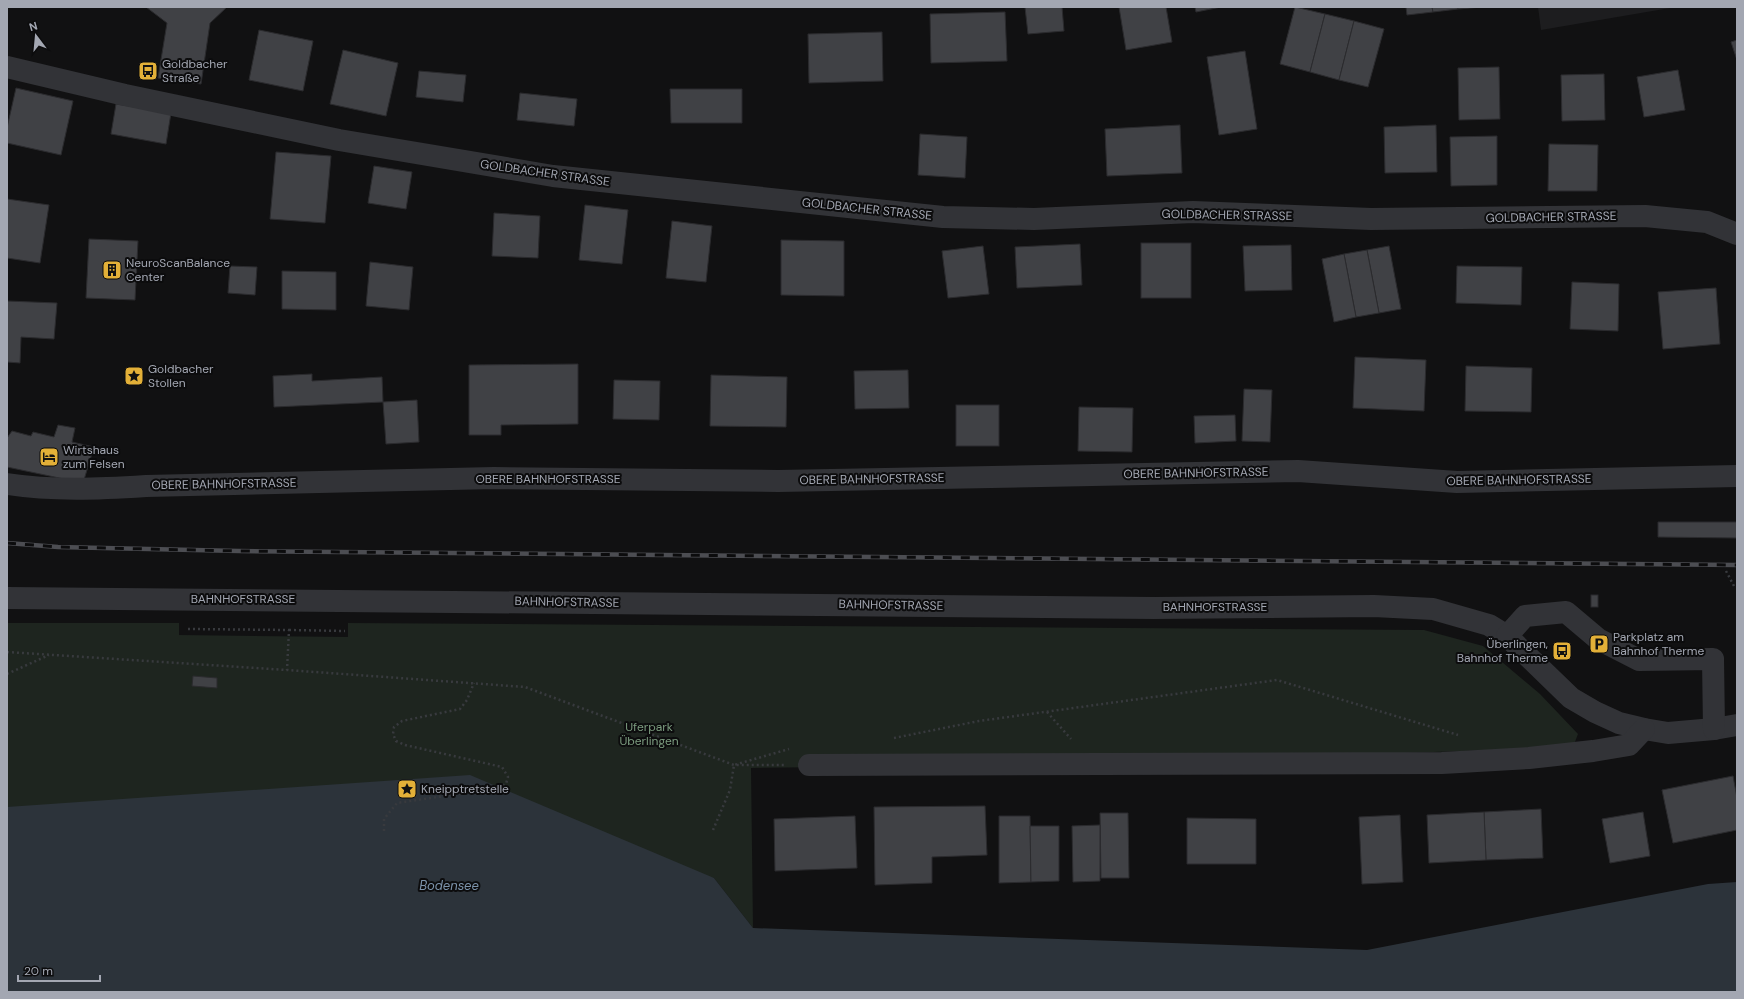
<svg xmlns="http://www.w3.org/2000/svg" width="1744" height="999" viewBox="0 0 1744 999" font-family="'DM Sans',sans-serif">
  <rect width="100%" height="100%" fill="#111112"/>
  <polygon fill="#1d1d1f" points="1538,7 1676,7 1541,30"/>
  <polygon fill="#1e251f" points="7,623 179,623 179,635 348,637 348,623 1424,630 1483,646 1540,694 1578,734 1573,747 1094,764 751,768 753,928 714,878 7,810"/>
  <polygon fill="#2c333a" points="470,775 714,878 753,928 1367,950 1708,884 1737,882 1737,992 7,992 7,807"/>
  <g fill="#404145" stroke="#2b2b2e">
    <polygon points="146,7 227,7 210,23 201,84 158,78 167,23"/>
    <polygon points="1025,7 1062,7 1064,31 1028,34"/>
    <polygon points="1119,7 1166,7 1172,42 1126,50"/>
    <polygon points="1195,7 1221,7 1196,12"/>
    <polygon points="1295,7 1325,14 1310,72 1280,64"/>
    <polygon points="1406,7 1432,7 1433,12 1407,15"/>
    <polygon points="1432,7 1458,7 1458,9 1433,12"/>
    <polygon points="1458,7 1482,7 1458,9"/>
    <polygon points="1005,12 1007,61 931,63 930,14"/>
    <polygon points="1325,14 1354,21 1339,80 1310,72"/>
    <polygon points="1354,21 1384,29 1368,87 1339,80"/>
    <polygon points="259,30 313,41 303,91 249,80"/>
    <polygon points="882,32 883,81 809,83 808,34"/>
    <polygon points="1737,40 1737,60 1731,42"/>
    <polygon points="343,50 398,63 386,116 330,104"/>
    <polygon points="1245,51 1257,129 1219,135 1207,57"/>
    <polygon points="1499,67 1500,119 1459,120 1458,68"/>
    <polygon points="1678,70 1685,110 1644,117 1637,77"/>
    <polygon points="419,71 466,75 463,102 416,97"/>
    <polygon points="1604,74 1605,120 1562,121 1561,75"/>
    <polygon points="16,88 73,101 61,155 7,143 7,128"/>
    <polygon points="670,89 742,89 742,123 671,123"/>
    <polygon points="520,93 577,99 574,126 517,120"/>
    <polygon points="116,104 171,113 166,144 111,134"/>
    <polygon points="1180,125 1182,173 1107,176 1105,129"/>
    <polygon points="1436,125 1437,172 1385,173 1384,127"/>
    <polygon points="920,134 967,137 965,178 918,175"/>
    <polygon points="1497,136 1497,185 1451,186 1450,137"/>
    <polygon points="1549,144 1598,145 1597,191 1548,191"/>
    <polygon points="276,152 331,156 325,223 270,219"/>
    <polygon points="374,166 412,172 406,209 368,203"/>
    <polygon points="7,199 49,205 40,263 7,258"/>
    <polygon points="585,205 628,210 622,264 579,260"/>
    <polygon points="494,213 540,216 538,258 492,256"/>
    <polygon points="672,221 712,226 706,282 666,278"/>
    <polygon points="89,239 138,241 135,300 86,298"/>
    <polygon points="781,240 844,241 844,296 781,295"/>
    <rect x="1141" y="243" width="50" height="55"/>
    <polygon points="1080,244 1082,285 1017,288 1015,247"/>
    <polygon points="1291,245 1292,290 1245,291 1243,246"/>
    <polygon points="983,246 989,294 948,298 942,251"/>
    <polygon points="1389,246 1401,309 1379,313 1367,250"/>
    <polygon points="1367,250 1379,313 1356,317 1344,254"/>
    <polygon points="1344,254 1356,317 1334,322 1322,259"/>
    <polygon points="370,262 413,267 409,310 366,306"/>
    <polygon points="230,266 257,267 255,295 228,293"/>
    <polygon points="1457,266 1522,267 1521,305 1456,303"/>
    <polygon points="282,271 336,272 336,310 282,309"/>
    <polygon points="1572,282 1619,284 1618,331 1570,329"/>
    <polygon points="1716,288 1720,344 1663,349 1658,292"/>
    <polygon points="7,301 57,303 54,339 21,337 20,363 7,362"/>
    <polygon points="1355,357 1426,360 1424,411 1353,408"/>
    <polygon points="578,364 578,424 501,425 501,435 469,435 469,365"/>
    <polygon points="1466,366 1532,368 1531,412 1465,411"/>
    <polygon points="908,370 909,408 855,409 854,371"/>
    <polygon points="312,374 312,381 382,377 383,402 274,407 273,376"/>
    <polygon points="711,375 787,377 786,427 710,426"/>
    <polygon points="614,380 660,381 659,420 613,419"/>
    <polygon points="1244,389 1272,390 1270,442 1242,441"/>
    <polygon points="417,400 419,442 386,444 383,402"/>
    <rect x="956" y="405" width="43" height="41"/>
    <polygon points="1079,407 1133,408 1132,452 1078,451"/>
    <polygon points="1235,415 1236,441 1195,443 1194,416"/>
    <polygon points="58,425 75,428 72,442 94,447 83,483 7,467 7,438 12,431 31,436 33,432 54,437"/>
    <polygon points="1658,522 1737,522 1737,538 1658,537"/>
    <rect x="1591" y="595" width="7" height="12"/>
    <polygon points="193,676 217,678 217,688 192,686"/>
    <polygon points="1733,776 1737,798 1737,830 1673,843 1662,790"/>
    <polygon points="985,806 987,855 932,857 932,883 875,885 874,807"/>
    <polygon points="1541,809 1543,858 1486,860 1484,812"/>
    <polygon points="1484,812 1486,860 1429,863 1427,815"/>
    <polygon points="1643,812 1650,856 1610,863 1602,819"/>
    <polygon points="1100,813 1128,813 1129,878 1101,878"/>
    <polygon points="1400,815 1403,882 1362,884 1359,817"/>
    <polygon points="855,816 857,868 775,871 774,819"/>
    <polygon points="999,816 1030,816 1031,882 999,883"/>
    <polygon points="1187,818 1256,819 1256,864 1187,864"/>
    <polygon points="1100,825 1100,881 1073,882 1072,826"/>
    <polygon points="1030,826 1059,826 1059,881 1031,882"/>
  </g>
  <g fill="none" stroke-linecap="round" stroke-linejoin="round">
    <g stroke="#383a3e" stroke-width="2.5" stroke-dasharray="2 3" stroke-linecap="butt">
      <polyline points="1726,571 1734,586 1737,587"/>
      <polyline points="188,629 289,630 287,670"/>
      <polyline points="289,630 345,631"/>
      <polyline points="7,652 287,670 525,687 734,765 786,765"/>
      <polyline points="7,674 49,655"/>
      <polyline points="1047,712 1071,739"/>
      <polyline points="894,738 979,721 1277,680 1458,735"/>
      <polyline points="713,830 730,790 734,765 789,749"/>
      <polyline points="384,831 384,819 397,803 497,788 506,784 508,777 502,767 405,745 396,741 393,734 394,727 402,721 460,709 467,700 474,683"/>
    </g>
    <g stroke="#323337" stroke-width="22">
      <polyline points="7,67 125,95 339,140 553,176 943,217 1034,219 1193,212 1371,219 1645,216 1707,222 1737,234"/>
      <path d="M7,484C53,491 99,489 146,486L494,478L778,481L1298,471L1457,482L1737,476"/>
      <polyline points="7,598 1154,608 1374,606 1433,609 1489,625 1507,636 1571,698 1595,712 1619,723 1644,729 1668,733 1714,729 1737,725"/>
      <polyline points="1507,636 1525,616 1566,612 1598,639 1639,660 1713,659 1714,729"/>
      <polyline points="809,765 1442,763 1529,758 1593,751 1629,745 1644,729"/>
    </g>
    <g stroke="#4c4d52" stroke-width="4.5">
      <polyline id="rail" points="7,543 58,547 239,551 1737,565"/>
    </g>
    <use href="#rail" stroke="#0c0c0d" stroke-width="3" stroke-dasharray="9" stroke-linecap="butt"/>
  </g>
  <defs>
    <g id="bus-square" transform="scale(1)"><rect x="-9" y="-9" width="18" height="18" rx="4" fill="#e3b038" stroke="#0c0c0d"/><path d="M-5-6H5V4H4V6H2V4H-2V6H-4V4H-5ZM-3.5-4V0h7V-4ZM-3.5 1.2v1.5H-2V1.2ZM2 1.2v1.5H3.5V1.2Z" fill="#111"/></g>
    <g id="building-square" transform="scale(1)"><rect x="-9" y="-9" width="18" height="18" rx="4" fill="#e3b038" stroke="#0c0c0d"/><path d="M-4-6H4V6H1V3H-1V6H-4ZM-2.5-4.3h1.7v1.8h-1.7ZM.8-4.3h1.7v1.8H.8ZM-2.5-1h1.7V.8h-1.7ZM.8-1h1.7V.8H.8Z" fill="#111"/></g>
    <g id="sight-square" transform="scale(1)"><rect x="-9" y="-9" width="18" height="18" rx="4" fill="#e3b038" stroke="#0c0c0d"/><path d="M0-6L1.8-2.2L6-1.7L2.9 1.2L3.7 5.4L0 3.3L-3.7 5.4L-2.9 1.2L-6-1.7L-1.8-2.2Z" fill="#111"/></g>
    <g id="hotel-square" transform="scale(1)"><rect x="-9" y="-9" width="18" height="18" rx="4" fill="#e3b038" stroke="#0c0c0d"/><path d="M-6-4.5h1.5V1H6V5H4.5V3h-9V5H-6ZM-4 0a1.8 1.8 0 1 1 3.6 0ZM.5 0V-2.5h3Q6-2.5 6 0Z" fill="#111"/></g>
    <g id="parking-square" transform="scale(1)"><rect x="-9" y="-9" width="18" height="18" rx="4" fill="#e3b038" stroke="#0c0c0d"/><path d="M-3.5-5.5H1a3.5 3.5 0 0 1 0 7H-1V5.5H-3.5ZM-1-3.4V-.6H.8a1.4 1.4 0 0 0 0-2.8Z" fill="#111"/></g>
  </defs>
  <g fill-rule="evenodd">
    <use href="#bus-square" x="148" y="71"/>
    <use href="#building-square" x="112" y="270"/>
    <use href="#sight-square" x="134" y="376"/>
    <use href="#hotel-square" x="49" y="457"/>
    <use href="#parking-square" x="1599" y="644"/>
    <use href="#bus-square" x="1562" y="651"/>
    <use href="#sight-square" x="407" y="789"/>
  </g>
  <g text-anchor="middle" stroke-width="4" stroke-linejoin="round" paint-order="stroke">
    <g font-size="12" fill="#a3a7b2" stroke="#0c0c0d" text-anchor="start">
      <text x="162" y="68">Goldbacher<tspan x="162" dy="14">Straße</tspan></text>
      <text x="126" y="267">NeuroScanBalance<tspan x="126" dy="14">Center</tspan></text>
      <text x="148" y="373">Goldbacher<tspan x="148" dy="14">Stollen</tspan></text>
      <text x="63" y="454">Wirtshaus<tspan x="63" dy="14">zum Felsen</tspan></text>
      <text x="1613" y="641">Parkplatz am<tspan x="1613" dy="14">Bahnhof Therme</tspan></text>
      <text x="1548" y="648" text-anchor="end">Überlingen,<tspan x="1548" dy="14">Bahnhof Therme</tspan></text>
      <text x="421" y="793">Kneipptretstelle</text>
    </g>
    <g font-size="12" fill="#a3a7b2" stroke="#0c0c0d">
      <text transform="translate(545 173) rotate(8)" y="4">GOLDBACHER STRASSE</text>
      <text transform="translate(867 209) rotate(6)" y="4">GOLDBACHER STRASSE</text>
      <text transform="translate(1227 215) rotate(1)" y="4">GOLDBACHER STRASSE</text>
      <text transform="translate(1551 217) rotate(-1)" y="4">GOLDBACHER STRASSE</text>
      <text transform="translate(1196 473) rotate(-1)" y="4">OBERE BAHNHOFSTRASSE</text>
      <text x="548" y="483">OBERE BAHNHOFSTRASSE</text>
      <text transform="translate(872 479) rotate(-1)" y="4">OBERE BAHNHOFSTRASSE</text>
      <text transform="translate(1519 480) rotate(-1)" y="4">OBERE BAHNHOFSTRASSE</text>
      <text transform="translate(224 484) rotate(-1)" y="4">OBERE BAHNHOFSTRASSE</text>
      <text x="243" y="603">BAHNHOFSTRASSE</text>
      <text transform="translate(567 602) rotate(1)" y="4">BAHNHOFSTRASSE</text>
      <text transform="translate(891 605) rotate(1)" y="4">BAHNHOFSTRASSE</text>
      <text x="1215" y="611">BAHNHOFSTRASSE</text>
    </g>
    <g font-size="12" fill="#7c9c7f" stroke="#0c0c0d">
      <text x="649" y="731">Uferpark<tspan x="649" dy="14">Überlingen</tspan></text>
    </g>
    <g font-size="13" font-style="italic" fill="#7c93ab" stroke="#0c0c0d">
      <text x="449" y="890">Bodensee</text>
    </g>
  </g>
  <rect width="1744" height="999" fill="none" stroke="#a3a7b2" stroke-width="16"/>
  <g transform="translate(36 36) rotate(344)" stroke="#0c0c0d" stroke-width="3" paint-order="stroke">
  <path d="M0-3L7 15L0 10L-7 15Z" fill="#a3a7b2"/>
  <text y="-6" font-size="11" font-weight="bold" text-anchor="middle" fill="#a3a7b2">N</text>
  </g>
  <path d="M18 975v6h82v-6" fill="none" stroke="#a3a7b2" stroke-width="2"/>
  <text x="24" y="975" font-size="12" fill="#a3a7b2" stroke="#0c0c0d" stroke-width="3" paint-order="stroke">20 m</text>
</svg>
